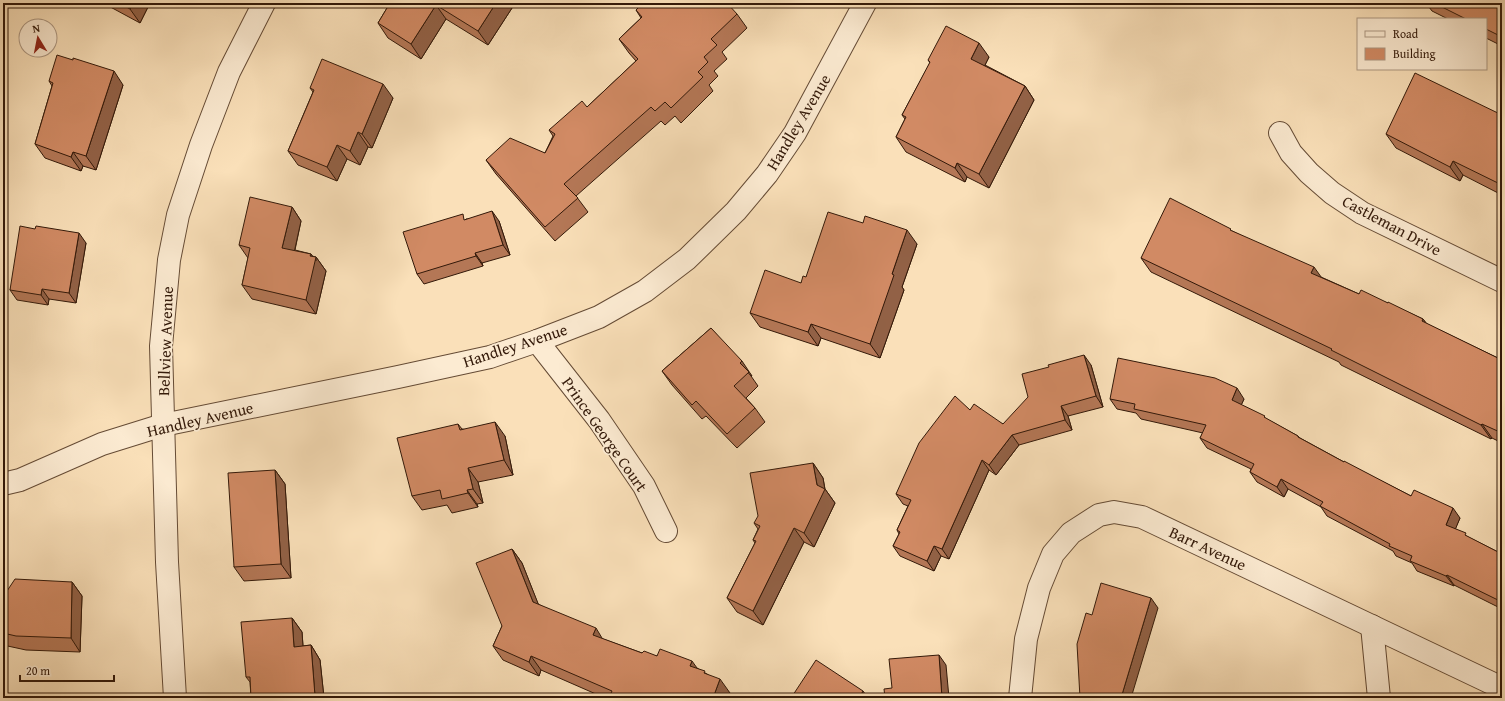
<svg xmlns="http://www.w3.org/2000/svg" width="1505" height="701" viewBox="0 0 1505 701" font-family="'Gentium Book Plus',serif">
  <rect width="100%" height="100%" fill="#fae0b9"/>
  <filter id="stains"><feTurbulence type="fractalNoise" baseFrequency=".005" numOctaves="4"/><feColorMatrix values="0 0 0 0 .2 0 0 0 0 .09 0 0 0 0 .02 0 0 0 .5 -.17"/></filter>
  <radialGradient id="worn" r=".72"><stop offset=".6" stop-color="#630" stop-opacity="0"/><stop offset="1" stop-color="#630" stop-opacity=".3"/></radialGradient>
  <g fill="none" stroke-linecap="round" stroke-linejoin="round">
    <g stroke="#654b35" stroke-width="24">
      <g id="minor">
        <polyline points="1280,133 1291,153 1309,173 1332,193 1362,213 1502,281"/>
        <polyline points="537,341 599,420 644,486 666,531"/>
        <polyline points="3,484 20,480 102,444 163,425 398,377 490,357 537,341 599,317 645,291 687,259 736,211 767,174 795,133 865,3"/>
        <polyline points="1372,626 1379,698"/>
        <polyline points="175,698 167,562 161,346 169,260 178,215 201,145 229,72 264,3"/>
        <polyline points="1020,698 1026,639 1039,588 1053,554 1071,533 1099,515 1114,512 1142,517 1502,688"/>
      </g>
    </g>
    <use href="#minor" stroke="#fcebd2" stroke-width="22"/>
  </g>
  <g fill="#b47756" stroke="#331909">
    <polygon points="103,3 150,3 140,23"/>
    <polygon points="390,3 508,3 512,8 488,45 446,19 421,59 388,38 378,23"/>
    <polygon points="1426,3 1502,3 1502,46 1486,38 1486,19 1448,19 1432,11"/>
    <polygon points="636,10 737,14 747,28 722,52 727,59 714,71 718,76 709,85 713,91 681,123 675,116 665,125 661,121 576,196 588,212 555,241 496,174 486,160 545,153 553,136 549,130 587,107 636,61 629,53 619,39 641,18"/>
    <polygon points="989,57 985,65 1025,86 1034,100 989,188 967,177 965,182 906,152 896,137 905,119 902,115 930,63 928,60"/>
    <polygon points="49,81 123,85 96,170 83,166 81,171 45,158 35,144 52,86"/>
    <polygon points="310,88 393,98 372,148 368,147 360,165 347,159 337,181 298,165 288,151 313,92"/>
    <polygon points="1502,115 1502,195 1463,175 1460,181 1396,148 1386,134"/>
    <polygon points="292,207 301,221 295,250 311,254 312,256 316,257 326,271 316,314 252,299 242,285 248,258 239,245"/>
    <polygon points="466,219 499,221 510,255 482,263 483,266 424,284 417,274"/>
    <polygon points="35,229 86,243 76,303 49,299 48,305 17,300 10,290"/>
    <polygon points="1232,231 1321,277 1359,294 1388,303 1423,319 1427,324 1502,360 1502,443 1492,438 1491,439 1341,365 1339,362 1151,272 1141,258"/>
    <polygon points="917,244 902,287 904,290 880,358 821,338 818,346 760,327 750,313 801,283 806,277"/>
    <polygon points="711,328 752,376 751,376 758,386 746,398 755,408 765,422 737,448 706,416 702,419 672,385 662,371"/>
    <polygon points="1091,365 1103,407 1068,416 1072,430 1019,445 996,475 989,470 949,559 941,556 934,571 900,556 893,546 899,534 897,530 908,506 903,504 896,494 970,410 1003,424"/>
    <polygon points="1110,399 1244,399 1241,405 1298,436 1300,438 1344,462 1411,496 1460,518 1455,529 1468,537 1502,554 1502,609 1454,585 1454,586 1417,571 1412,563 1396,556 1393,551 1327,516 1321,507 1288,489 1284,497 1257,482 1250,472 1251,469 1207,448 1200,438 1203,433 1141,419 1136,413 1117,409"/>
    <polygon points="458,424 462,429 505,436 513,475 478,482 483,503 477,504 478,507 452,513 447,505 422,510 412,496"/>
    <polygon points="813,463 823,478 825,489 835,503 814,547 804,542 763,625 737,612 727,598 755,543 753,540 758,529 754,523"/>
    <polygon points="275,470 285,484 291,578 244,581 234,567"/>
    <polygon points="512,549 522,563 538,604 603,639 642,653 657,656 697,668 707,674 730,693 728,698 605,698 541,670 539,676 503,660 493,646 502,626"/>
    <polygon points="72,582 82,596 80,652 26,650 3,645 3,597"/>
    <polygon points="292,618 302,632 303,646 311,645 320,660 324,698 251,698 250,682 246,677"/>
  </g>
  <g fill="#926146" stroke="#331909">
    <polygon points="133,3 150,3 140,23 130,9"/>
    <polygon points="496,3 508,3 512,8 488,45 478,31"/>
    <polygon points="436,5 446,19 421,59 411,44"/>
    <polygon points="979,43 989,57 981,73 971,59"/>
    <polygon points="114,71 123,85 96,170 86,156"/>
    <polygon points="383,84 393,98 372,148 362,134"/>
    <polygon points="1025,86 1034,100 989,188 979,174"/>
    <polygon points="358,132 368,147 360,165 350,151"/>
    <polygon points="337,145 347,159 337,181 327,167"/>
    <polygon points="73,152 83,166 81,171 71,157"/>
    <polygon points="1453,161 1463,175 1460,181 1450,167"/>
    <polygon points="957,163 967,177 965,182 955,168"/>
    <polygon points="292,207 301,221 292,262 282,248"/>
    <polygon points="492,211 499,221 510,255 503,245"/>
    <polygon points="907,230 917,244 902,287 904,290 880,358 870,344 892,274"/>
    <polygon points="79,233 86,243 76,303 69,293"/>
    <polygon points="475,253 482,263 483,266 476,256"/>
    <polygon points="311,254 316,261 316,257 326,271 316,314 306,300"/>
    <polygon points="1314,267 1324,281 1311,273"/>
    <polygon points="42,289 49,299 48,305 41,295"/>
    <polygon points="1423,319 1433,333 1422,321"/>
    <polygon points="811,324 821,338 818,346 808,332"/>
    <polygon points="1084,355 1091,365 1103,407 1096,396"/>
    <polygon points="742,361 752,376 751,376 740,363"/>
    <polygon points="1237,388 1244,399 1239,410 1232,400"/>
    <polygon points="1061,406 1068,416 1072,430 1065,420"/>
    <polygon points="495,422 505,436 513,475 504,460"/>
    <polygon points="1482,424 1492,438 1491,439 1481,425"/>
    <polygon points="1012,435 1019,445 996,475 989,465"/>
    <polygon points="982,460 989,470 949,559 942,549"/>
    <polygon points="813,463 823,478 825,490 825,489 835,503 814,547 804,533 817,485"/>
    <polygon points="468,468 478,482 483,503 473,489"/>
    <polygon points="275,470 285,484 291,578 281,564"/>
    <polygon points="1281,479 1288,489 1284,497 1277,487"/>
    <polygon points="467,490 477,504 478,507 468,493"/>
    <polygon points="1453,508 1460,518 1453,535 1446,525"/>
    <polygon points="794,528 804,542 763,625 753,611"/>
    <polygon points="934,546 941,556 934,571 927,561"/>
    <polygon points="512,549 522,563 543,616 533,602"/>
    <polygon points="1447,575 1454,585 1454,586 1446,576"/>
    <polygon points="72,582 82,596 80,652 71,638"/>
    <polygon points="1151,598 1158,608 1131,698 1121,698"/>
    <polygon points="292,618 302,632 304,661 294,647"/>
    <polygon points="596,628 605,643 593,635"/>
    <polygon points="311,645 320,660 324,698 316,698 315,696"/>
    <polygon points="939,655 946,665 949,698 942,698"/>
    <polygon points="531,656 541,670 539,676 529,662"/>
    <polygon points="692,661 702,675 690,666"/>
    <polygon points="720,679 730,693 728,698 713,698"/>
    <polygon points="863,691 868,698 859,698"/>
  </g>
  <g fill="#d18a64" stroke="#331909">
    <polygon points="119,3 133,3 130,9"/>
    <polygon points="390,3 496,3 478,31 436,5 411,44 378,23"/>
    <polygon points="643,3 727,3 737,14 711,39 717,45 704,57 708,62 698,72 703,77 671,108 665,102 655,111 651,107 564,184 578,198 545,227 486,160 510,138 545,153 555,134 549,130 582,101 587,107 638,59 619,39 642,17 636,10"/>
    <polygon points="1434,3 1502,3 1502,37 1486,29 1486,19 1466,19"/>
    <polygon points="946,26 979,43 971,59 1025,86 979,174 957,163 955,168 896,137 906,117 902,115 930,62 928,60"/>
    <polygon points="57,55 73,60 73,58 114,71 86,156 73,152 71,157 35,144 53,83 49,81"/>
    <polygon points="322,59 383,84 362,134 358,132 350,151 337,145 327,167 288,151 314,90 310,88"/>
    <polygon points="1415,73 1502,115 1502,185 1453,161 1450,167 1386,134"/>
    <polygon points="250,197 292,207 282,248 311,254 310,256 316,257 306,300 242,285 250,248 239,245"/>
    <polygon points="1170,198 1231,229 1230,230 1314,267 1311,273 1359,294 1361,290 1388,303 1388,302 1423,319 1422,321 1502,360 1502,433 1482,424 1481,425 1331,350 1332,349 1141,258"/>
    <polygon points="492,211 503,245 475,253 476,256 417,274 403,232 463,214 464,220"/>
    <polygon points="828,212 863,223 865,216 907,230 892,274 894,275 870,344 811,324 808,332 750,313 765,270 801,283 803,276 806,277"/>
    <polygon points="20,226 35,229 36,226 79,233 69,293 42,289 41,295 10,290"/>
    <polygon points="711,328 742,361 740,363 749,372 734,386 755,408 727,434 696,401 692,405 662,371"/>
    <polygon points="1084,355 1096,396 1061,406 1065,420 1012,435 989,465 982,460 942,549 934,546 927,561 893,546 900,532 897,530 911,500 896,494 919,443 955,396 970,410 974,404 1003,424 1028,397 1022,374 1049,367 1048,365"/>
    <polygon points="1118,358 1215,378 1237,388 1232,400 1265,416 1264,417 1298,436 1298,437 1344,462 1344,461 1411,496 1414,490 1453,508 1446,525 1466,533 1465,535 1502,554 1502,602 1447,575 1446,576 1410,561 1412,556 1389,546 1390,544 1320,506 1323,502 1281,479 1277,487 1250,472 1254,464 1200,438 1206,425 1134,409 1135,404 1110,399"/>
    <polygon points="495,422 504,460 468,468 473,489 467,490 468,493 442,499 440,490 412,496 397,438 458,424 460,430"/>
    <polygon points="813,463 817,485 825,489 804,533 794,528 753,611 727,598 756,541 753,540 760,526 754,523 758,516 750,473"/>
    <polygon points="275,470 281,564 234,567 228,473"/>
    <polygon points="512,549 533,602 596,628 593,635 642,653 644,651 657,656 660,649 692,661 690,666 705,671 704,673 720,679 713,698 609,698 612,691 531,656 529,662 493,646 502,626 476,563"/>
    <polygon points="15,579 72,582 71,638 16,636 3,633 3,597"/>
    <polygon points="1101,583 1151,598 1121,698 1080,698 1077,644 1086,613 1092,615"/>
    <polygon points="292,618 294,647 311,645 315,696 293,698 251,698 250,677 246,677 241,622"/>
    <polygon points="939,655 942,698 885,698 884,689 892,688 889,659"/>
    <polygon points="816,660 863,691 859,698 791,698"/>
    <polygon points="1299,696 1300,698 1258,698"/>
  </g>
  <g text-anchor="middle" stroke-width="3.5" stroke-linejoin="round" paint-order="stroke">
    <g font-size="16" fill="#331909" stroke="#fcebd2">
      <text transform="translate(798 122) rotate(-59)" y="6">Handley Avenue</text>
      <text transform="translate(1392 225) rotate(28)" y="6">Castleman Drive</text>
      <text transform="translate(165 341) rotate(-88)" y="6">Bellview Avenue</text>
      <text transform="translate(515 345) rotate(-18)" y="6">Handley Avenue</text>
      <text transform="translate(200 419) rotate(-13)" y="6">Handley Avenue</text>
      <text transform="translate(605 434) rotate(55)" y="6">Prince George Court</text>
      <text transform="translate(1208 548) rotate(25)" y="6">Barr Avenue</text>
    </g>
  </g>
  <rect width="1505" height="701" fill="none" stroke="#fae0b9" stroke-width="16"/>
  <rect x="4" y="4" width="1497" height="693" fill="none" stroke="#331909" stroke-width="2"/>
  <rect x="8" y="8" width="1489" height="685" fill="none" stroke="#331909"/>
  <rect x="1357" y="18" width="130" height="52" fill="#fcebd2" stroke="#ac9782"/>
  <rect x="1365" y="31" width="20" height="6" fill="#fcebd2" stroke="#ac9782"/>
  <text x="1393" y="38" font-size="12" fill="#331909">Road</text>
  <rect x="1365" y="48" width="20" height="12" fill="#d18a64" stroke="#ac9782"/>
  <text x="1393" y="58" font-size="12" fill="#331909">Building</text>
  <g transform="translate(38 38) rotate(350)"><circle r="19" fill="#fcebd2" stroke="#ac9782"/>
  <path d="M0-3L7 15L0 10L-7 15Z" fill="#8f2418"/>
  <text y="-6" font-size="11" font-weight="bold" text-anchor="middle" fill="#331909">N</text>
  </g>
  <path d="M20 675v6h94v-6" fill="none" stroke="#331909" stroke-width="2"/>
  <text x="26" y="675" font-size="12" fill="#331909" stroke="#fcebd2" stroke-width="3" paint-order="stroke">20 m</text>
  <rect width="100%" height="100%" filter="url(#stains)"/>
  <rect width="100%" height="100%" fill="url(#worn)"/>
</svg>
